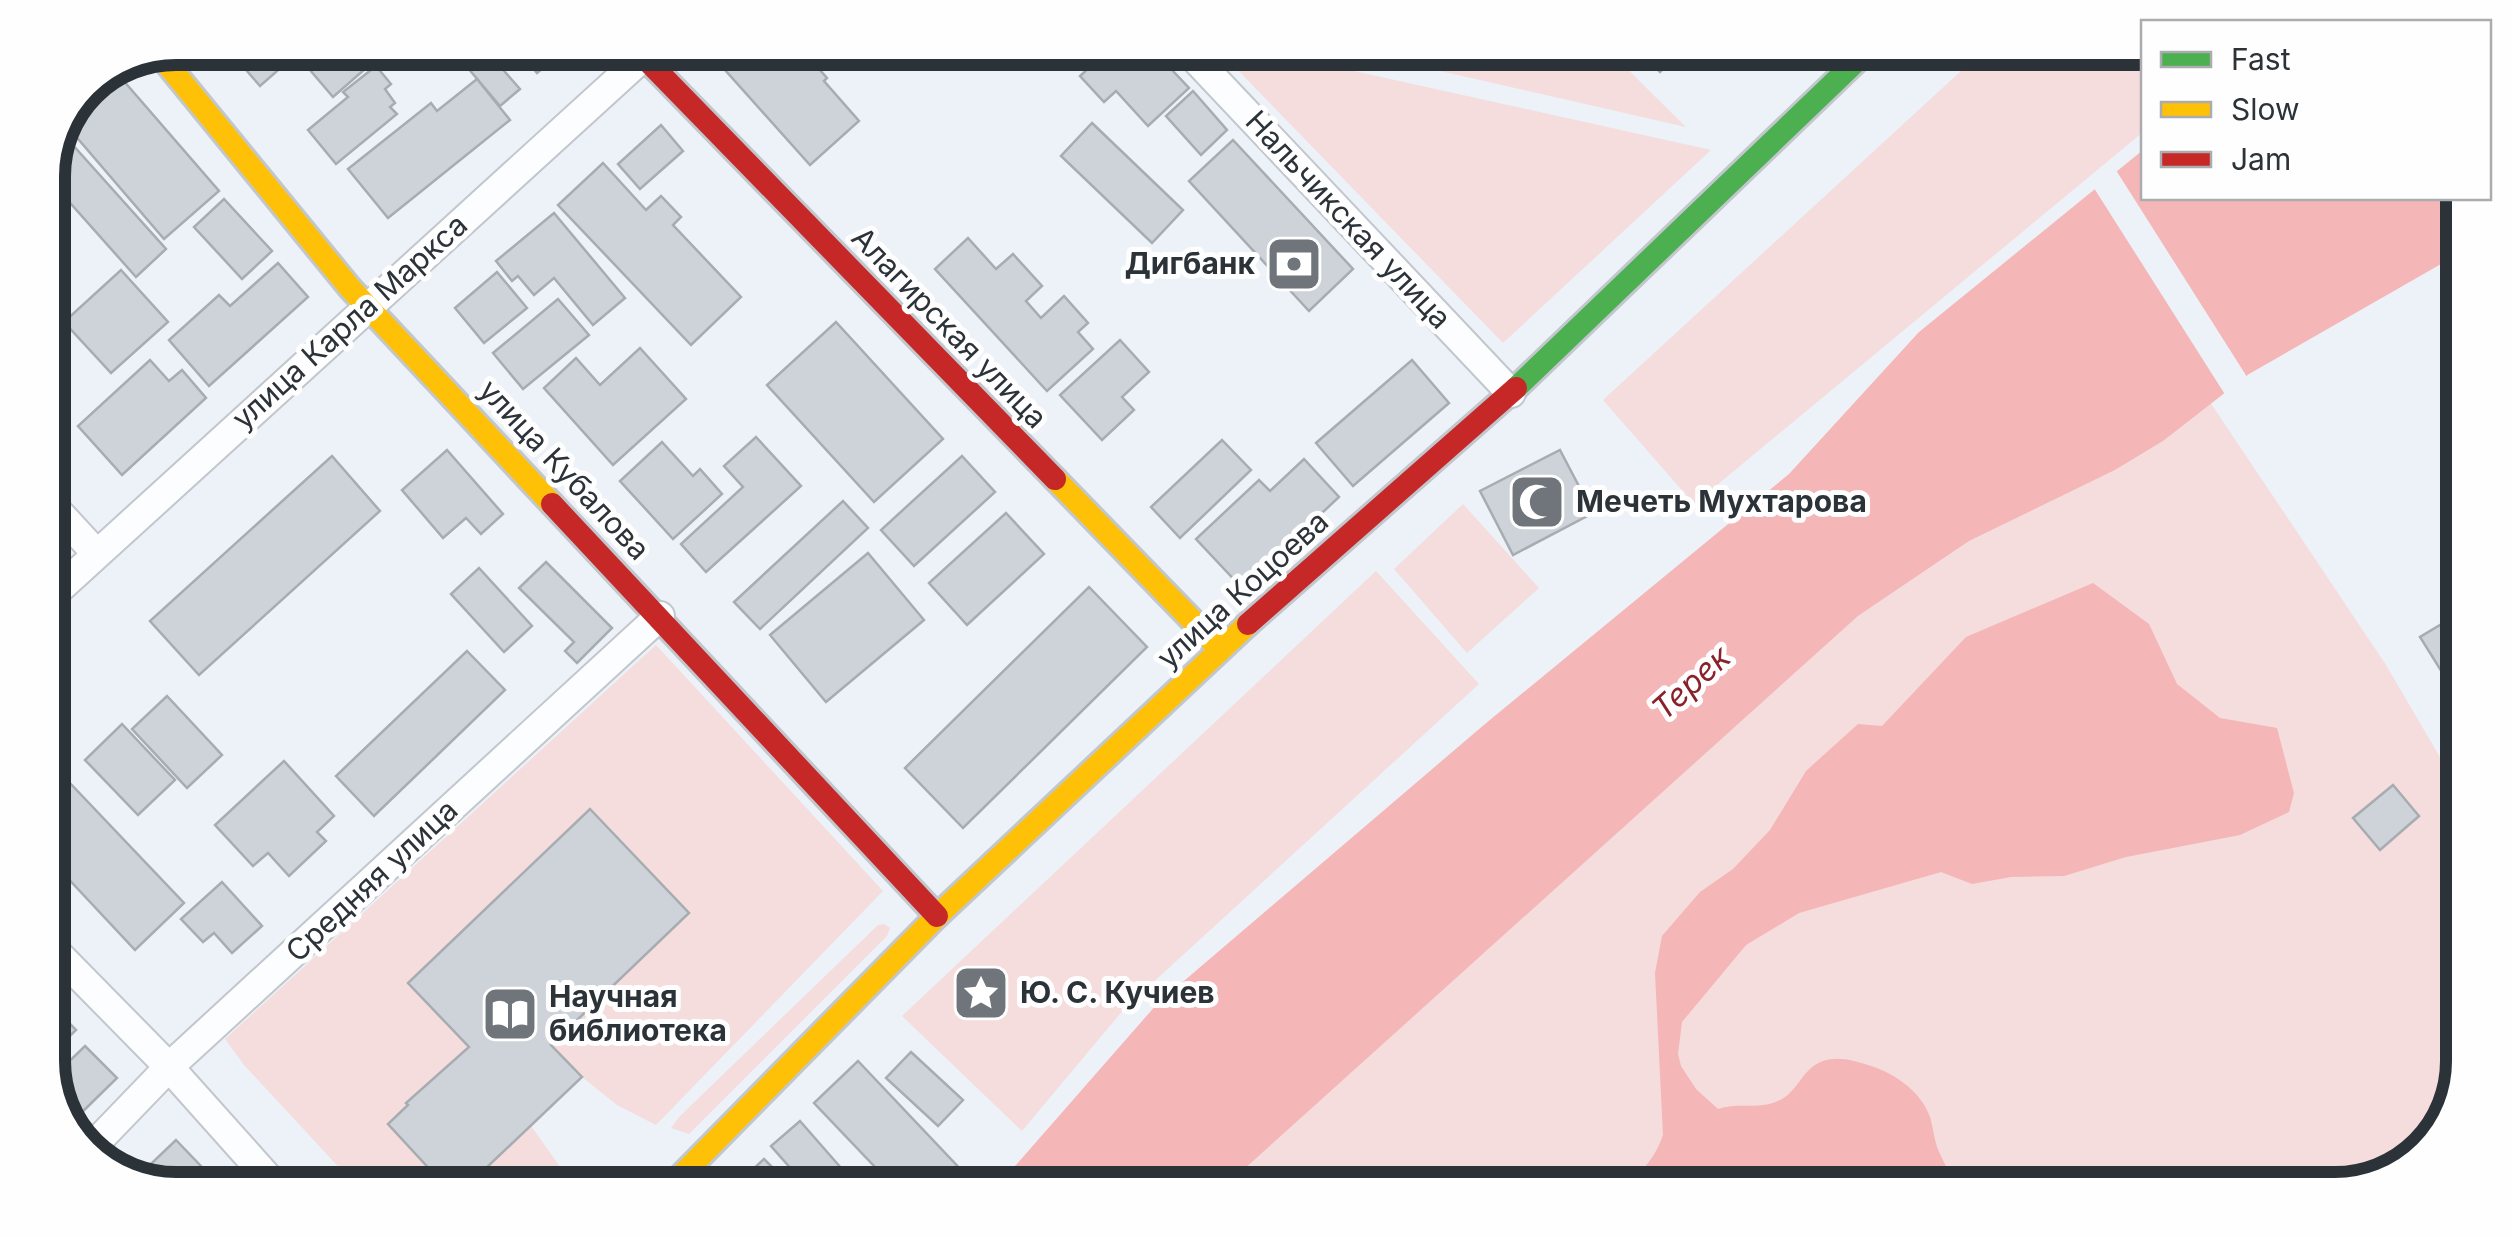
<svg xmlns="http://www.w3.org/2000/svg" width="2511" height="1237" viewBox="0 0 2511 1237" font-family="Inter,sans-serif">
  <rect width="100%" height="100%" fill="#ecf2f7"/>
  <g fill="#f5dcdd">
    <polygon points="1243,48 1250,48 1711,150 1503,343 1230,62"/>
    <polygon points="1339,48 1606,48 1686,127"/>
    <polygon points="1986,48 2143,48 2143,132 1694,504 1603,400"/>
    <polygon points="2210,402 2386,665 2455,783 2451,1117 2406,1168 2336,1189 1222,1189 1858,616 1969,541 2115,470 2163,441"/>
    <polygon points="1463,504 1539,588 1467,653 1394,569"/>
    <polygon points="1376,571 1479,684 1124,1009 1022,1131 902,1016"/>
    <polygon points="656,645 883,891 656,1125 617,1105 582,1077 531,1126 576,1189 359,1189 244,1065 225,1039"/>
    <polygon points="884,924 890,928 887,936 689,1134 671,1128 679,1117 878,925"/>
  </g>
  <g fill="#f4b6b7">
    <polygon points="2143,150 2144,198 2463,198 2462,252 2249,374 2163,441 2115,470 1969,541 1858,616 1222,1189 985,1189 1016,1165 1157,1004 1485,724 1789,474 1919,332"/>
    <path d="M2093,583L2149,624L2177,684L2220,718L2277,728L2294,793L2289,812L2240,835L2126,857L2064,876L2011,877L1972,884L1941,872L1799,913L1746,945L1682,1022L1678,1054L1681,1066L1696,1089L1718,1109C1738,1102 1758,1110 1778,1101C1798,1093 1802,1068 1823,1061C1837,1056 1853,1060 1868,1065C1893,1072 1921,1091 1930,1117C1933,1127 1934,1138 1937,1147C1943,1162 1951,1174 1956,1189H1837L1813,1181L1792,1189H1621C1641,1172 1654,1161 1663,1135L1655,973L1662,936L1700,892L1733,869L1770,830L1806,771L1858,724L1882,726L1966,637Z"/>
  </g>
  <polygon fill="#ecf2f7" points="2114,167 2249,380 2226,396 2092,185"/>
  <g fill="#cdd3d8" stroke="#a7acb1" stroke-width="2.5">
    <polygon points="227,48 299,48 301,50 260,86"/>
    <polygon points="308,48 373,48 380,56 333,97 298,56"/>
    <polygon points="451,48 484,48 520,89 500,106"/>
    <polygon points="516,48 567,48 537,73"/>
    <polygon points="753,48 827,48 812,61 827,78 824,81 859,121 810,165 726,71"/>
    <polygon points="1074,48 1151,48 1189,88 1148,126 1116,91 1104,102 1080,76 1091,66"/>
    <polygon points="1637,48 1685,48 1660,72"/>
    <polygon points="376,66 391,84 385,89 395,103 390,107 397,114 336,164 308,130 348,97 343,92"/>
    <polygon points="116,72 219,191 164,239 67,126 84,88"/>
    <polygon points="477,79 510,120 388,218 348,169 431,103 437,111"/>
    <polygon points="1193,91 1227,130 1201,155 1166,116"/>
    <polygon points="1092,123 1183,210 1152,243 1061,156"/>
    <polygon points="661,125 683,151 640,189 618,164"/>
    <polygon points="63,134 166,249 136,277 48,178 48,168"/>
    <polygon points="1233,140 1353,269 1309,311 1189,181"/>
    <polygon points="603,163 646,210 661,196 681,217 673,225 741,297 691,345 558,205"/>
    <polygon points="224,199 272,251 242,279 194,227"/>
    <polygon points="554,213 625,298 593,325 554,278 534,295 518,276 512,281 496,261"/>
    <polygon points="968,238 996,269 1013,254 1042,286 1026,301 1041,318 1064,296 1088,323 1078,332 1093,349 1047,391 935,269"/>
    <polygon points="278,263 308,297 209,386 169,340 219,295 230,306"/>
    <polygon points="121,270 168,322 111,373 64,322"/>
    <polygon points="497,272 527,308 484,343 455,308"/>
    <polygon points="558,299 589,335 523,389 493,353"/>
    <polygon points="48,312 64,330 48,345"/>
    <polygon points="836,322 943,439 874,502 767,385"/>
    <polygon points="1120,340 1149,372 1122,397 1134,410 1102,440 1060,395"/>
    <polygon points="640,348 686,399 613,465 544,388 576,358 600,385"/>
    <polygon points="150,360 169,381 182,370 206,398 122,475 78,426"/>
    <polygon points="1412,360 1449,403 1353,486 1316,443"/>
    <polygon points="756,437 801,486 706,572 681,544 743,487 724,466"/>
    <polygon points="1222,440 1251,470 1180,538 1151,507"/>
    <polygon points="662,442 693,476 700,469 722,494 673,539 620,481"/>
    <polygon points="447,450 503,514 481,534 466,518 443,538 402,490"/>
    <polygon points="1560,450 1593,513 1513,555 1480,491"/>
    <polygon points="332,456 380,511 199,675 150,621"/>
    <polygon points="962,456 995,492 914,566 881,530"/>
    <polygon points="1304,459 1339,497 1242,588 1196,539 1259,480 1270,491"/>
    <polygon points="843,501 868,528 760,629 734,602"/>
    <polygon points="1006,513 1044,554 967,625 929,583"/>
    <polygon points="868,553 924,620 826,702 770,635"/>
    <polygon points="546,562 612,628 577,663 565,651 574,642 519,588"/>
    <polygon points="479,568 532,626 504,652 451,594"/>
    <polygon points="1089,587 1147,647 963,828 905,768"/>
    <polygon points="2440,625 2457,653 2457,669 2445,677 2420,637"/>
    <polygon points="467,651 505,690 374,816 336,776"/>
    <polygon points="167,696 222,755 187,788 132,729"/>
    <polygon points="122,724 175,780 138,815 85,760"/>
    <polygon points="284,761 334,816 317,832 326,841 289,876 268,853 253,866 215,825"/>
    <polygon points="68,781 184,903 135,950 48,857 48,801"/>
    <polygon points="2393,785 2419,816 2380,850 2353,818"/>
    <polygon points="590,809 689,913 551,1045 582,1077 464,1189 448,1189 388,1124 408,1105 406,1103 469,1047 408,983"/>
    <polygon points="222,882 262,926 232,953 214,933 203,942 181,919"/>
    <polygon points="48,1001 76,1030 48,1057"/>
    <polygon points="85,1046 117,1078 74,1120 58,1099 66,1092 52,1078"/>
    <polygon points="911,1052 963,1100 938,1126 886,1078"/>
    <polygon points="858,1061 965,1174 949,1189 896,1189 814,1103"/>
    <polygon points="800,1121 849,1177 834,1189 809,1189 771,1146"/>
    <polygon points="176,1140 223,1189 176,1190 134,1180"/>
    <polygon points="764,1159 794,1189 732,1189"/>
  </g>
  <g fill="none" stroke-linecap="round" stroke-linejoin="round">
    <g stroke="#c1c7cd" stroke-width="32">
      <g id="street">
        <polyline points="1185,48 1511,393"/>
        <polyline points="48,501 96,553"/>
        <polyline points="48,599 653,48"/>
        <polyline points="48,944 169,1067 278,1189"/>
        <polyline points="89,1150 169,1067 660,616"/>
      </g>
    </g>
    <g stroke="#c1c7cd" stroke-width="28">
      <polyline id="fast" points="1516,388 1870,48"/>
    </g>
    <g stroke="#c1c7cd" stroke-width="28">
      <g id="slow">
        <polyline points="159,54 350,288 552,504"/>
        <polyline points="1055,479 1220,649"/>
        <polyline points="668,1189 937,916 1248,624"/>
      </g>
    </g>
    <g stroke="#c1c7cd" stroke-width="28">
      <g id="jam">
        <polyline points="635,48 1055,479"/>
        <polyline points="552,504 937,916"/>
        <polyline points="1248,624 1516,388"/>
      </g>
    </g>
    <use href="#street" stroke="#fcfdfe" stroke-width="28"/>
    <use href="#fast" stroke="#4caf50" stroke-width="22"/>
    <use href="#slow" stroke="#ffc107" stroke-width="22"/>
    <use href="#jam" stroke="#c62828" stroke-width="22"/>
  </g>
  <defs>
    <g id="bank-square" transform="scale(2.875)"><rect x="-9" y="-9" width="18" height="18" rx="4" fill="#6f757b" stroke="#fefefe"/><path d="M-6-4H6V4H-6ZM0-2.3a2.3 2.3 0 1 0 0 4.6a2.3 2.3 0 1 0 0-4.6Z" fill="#fff"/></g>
    <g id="mosque-square" transform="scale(2.875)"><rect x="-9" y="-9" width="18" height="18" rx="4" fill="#6f757b" stroke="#fefefe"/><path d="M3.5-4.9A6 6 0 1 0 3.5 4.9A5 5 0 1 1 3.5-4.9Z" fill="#fff"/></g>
    <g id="sight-square" transform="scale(2.875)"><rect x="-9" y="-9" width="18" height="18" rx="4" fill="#6f757b" stroke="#fefefe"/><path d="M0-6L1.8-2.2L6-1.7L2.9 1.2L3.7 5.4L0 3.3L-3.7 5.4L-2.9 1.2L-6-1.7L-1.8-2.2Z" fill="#fff"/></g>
    <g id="library-square" transform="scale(2.875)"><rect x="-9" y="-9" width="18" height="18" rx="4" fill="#6f757b" stroke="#fefefe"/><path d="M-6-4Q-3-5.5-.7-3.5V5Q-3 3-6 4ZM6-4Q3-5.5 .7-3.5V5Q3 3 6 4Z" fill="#fff"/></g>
  </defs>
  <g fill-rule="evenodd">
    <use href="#bank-square" x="1294" y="264"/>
    <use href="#mosque-square" x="1537" y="502"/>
    <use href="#sight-square" x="981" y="993"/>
    <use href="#library-square" x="510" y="1014"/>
  </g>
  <g text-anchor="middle" stroke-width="10" stroke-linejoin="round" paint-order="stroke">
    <g font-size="30" fill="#2b3238" stroke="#fefefe">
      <text transform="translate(1348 220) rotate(47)" y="10">Нальчикская улица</text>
      <text transform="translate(350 322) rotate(-42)" y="10">улица Карла Маркса</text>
      <text transform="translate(949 328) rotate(46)" y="10">Алагирская улица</text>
      <text transform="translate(564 470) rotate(47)" y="10">улица Кубалова</text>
      <text transform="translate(1243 590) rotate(-42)" y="10">улица Коцоева</text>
      <text transform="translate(372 881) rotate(-43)" y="10">Средняя улица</text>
    </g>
    <g font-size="30" font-weight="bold" fill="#2b3238" stroke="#fefefe" text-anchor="start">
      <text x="1255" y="274" text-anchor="end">Дигбанк</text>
      <text x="1576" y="512">Мечеть Мухтарова</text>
      <text x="1020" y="1003">Ю. С. Кучиев</text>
      <text x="549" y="1007">Научная<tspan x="549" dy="34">библиотека</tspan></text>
    </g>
    <g font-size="32" font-style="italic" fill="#89222a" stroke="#fefefe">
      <text transform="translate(1691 683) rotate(-42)" y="11">Терек</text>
    </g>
  </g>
  <path d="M0 0H2511V1237H0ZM176 65H2335A111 111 0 0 1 2446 176V1061A111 111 0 0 1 2335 1172H176A111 111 0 0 1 65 1061V176A111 111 0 0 1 176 65Z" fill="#fefefe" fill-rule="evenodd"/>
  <path fill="none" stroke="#2b3238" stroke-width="12" d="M176 65H2335A111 111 0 0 1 2446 176V1061A111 111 0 0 1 2335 1172H176A111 111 0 0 1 65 1061V176A111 111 0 0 1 176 65Z"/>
  <rect x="2141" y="20" width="350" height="180" fill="#fefefe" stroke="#aaacaf" stroke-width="2.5"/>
  <rect x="2161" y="52" width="50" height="15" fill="#4caf50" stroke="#aaacaf" stroke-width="2.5"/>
  <text x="2231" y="70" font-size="30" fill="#2b3238">Fast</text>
  <rect x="2161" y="102" width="50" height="15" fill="#ffc107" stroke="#aaacaf" stroke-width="2.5"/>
  <text x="2231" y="120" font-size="30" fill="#2b3238">Slow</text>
  <rect x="2161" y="152" width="50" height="15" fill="#c62828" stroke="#aaacaf" stroke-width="2.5"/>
  <text x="2231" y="170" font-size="30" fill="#2b3238">Jam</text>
</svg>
